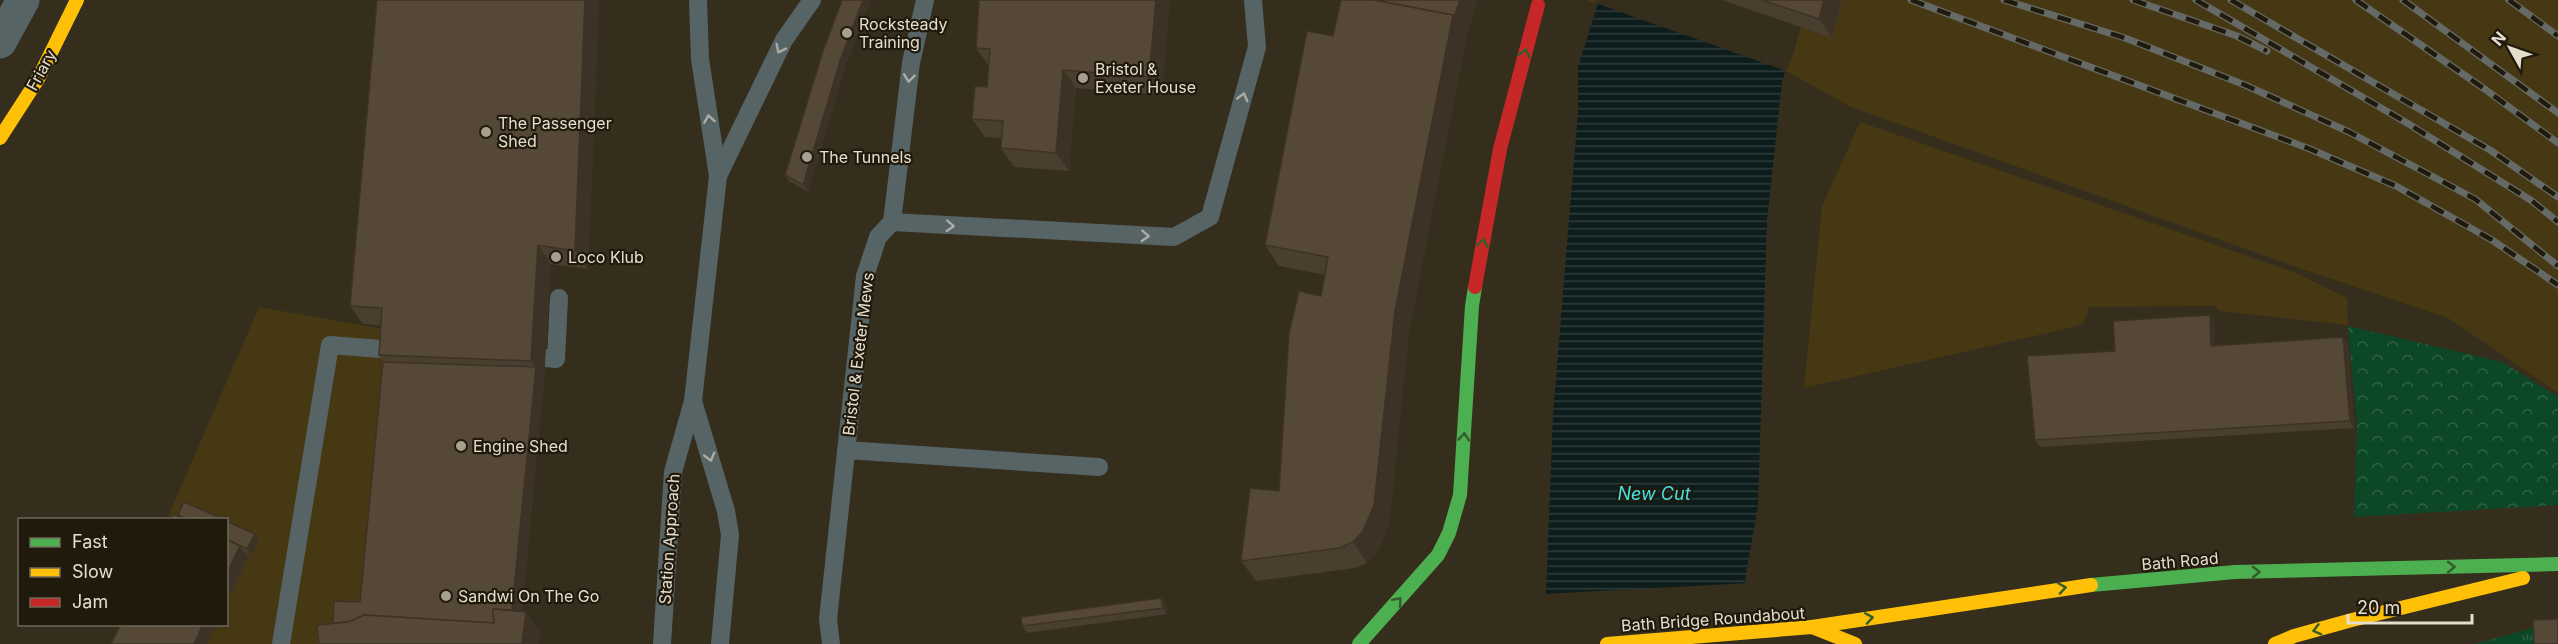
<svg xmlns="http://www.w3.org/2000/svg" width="2558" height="644" viewBox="0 0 2558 644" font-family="Inter,sans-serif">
  <defs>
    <pattern id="grass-tufts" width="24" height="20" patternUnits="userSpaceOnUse" patternTransform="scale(1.5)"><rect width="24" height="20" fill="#0c4826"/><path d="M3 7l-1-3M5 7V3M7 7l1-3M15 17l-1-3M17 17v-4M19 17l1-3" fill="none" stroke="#2f6244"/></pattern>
    <pattern id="forest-crowns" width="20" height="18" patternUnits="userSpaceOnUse" patternTransform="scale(1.5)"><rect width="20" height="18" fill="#0c4826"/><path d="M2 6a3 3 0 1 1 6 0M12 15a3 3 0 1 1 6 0" fill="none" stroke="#2f6244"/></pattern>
    <pattern id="water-rules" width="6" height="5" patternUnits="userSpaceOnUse" patternTransform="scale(1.5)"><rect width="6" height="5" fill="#0c1d1c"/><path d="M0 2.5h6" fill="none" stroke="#2f3d3c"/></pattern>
  </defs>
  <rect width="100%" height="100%" fill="#352e1d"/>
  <g fill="#473814">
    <polygon points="1586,0 2558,0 2558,393 2448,318 2296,267 1851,107 1786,71"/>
    <polygon points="1860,122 2294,272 2347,298 2348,325 2219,311 2215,306 2089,307 2083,324 2061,330 1804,388 1822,206"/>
    <polygon points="259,307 389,330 368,614 341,644 113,644 122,625 226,624 226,520 167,519"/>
  </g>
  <polygon fill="url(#grass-tufts)" points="2533,628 2535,640 2544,644 2474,644"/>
  <polygon fill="url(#forest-crowns)" points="2348,326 2502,362 2558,397 2558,505 2354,517 2357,426"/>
  <polygon fill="url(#water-rules)" points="1599,0 1805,0 1782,82 1767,220 1758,507 1746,573 1742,644 1544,644 1553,415 1578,111 1578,67"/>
  <g fill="#352e1d">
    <polygon points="1596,0 1808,0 1793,55 1786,71 1595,3"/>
    <polygon points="1749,583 1745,644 1541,644 1542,594"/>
  </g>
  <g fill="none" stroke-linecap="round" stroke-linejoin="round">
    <g stroke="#576466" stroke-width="18">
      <polyline points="718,176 784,40 812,0"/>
      <polyline points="892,222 1174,237 1210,217 1257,47 1253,0"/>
      <polyline points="546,358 556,359 559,298"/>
      <polyline points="693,401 726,511 730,535 720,644"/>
      <polyline points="846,450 1099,467"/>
      <polyline points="281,644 330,345 393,350"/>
      <polyline points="662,644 673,472 693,401 718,176 700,59 698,0"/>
      <polyline points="831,644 828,619 865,276 878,237 892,222 911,63 925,0"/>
    </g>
    <polyline stroke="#576466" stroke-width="33" points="0,42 23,0"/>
    <g stroke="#4caf50" stroke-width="14">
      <polyline points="2091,585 2235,572 2558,564"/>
      <polyline points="1359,644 1438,555 1449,533 1460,495 1472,306 1475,287"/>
    </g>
    <g stroke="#ffc107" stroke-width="14">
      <polyline points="0,138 38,79 77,0"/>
      <polyline points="1812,627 2091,585"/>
      <polyline points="1607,644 1812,627 1855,644"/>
      <polyline points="2275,644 2294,636 2352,620 2523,578"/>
    </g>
    <polyline stroke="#c62828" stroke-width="14" points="1475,287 1500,149 1538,5"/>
    <g stroke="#666a66" stroke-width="7">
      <g id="rail">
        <polyline points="1911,0 2310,149 2396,186 2492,240 2558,285"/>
        <polyline points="2004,0 2125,38 2245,85 2349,132 2475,199 2558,266"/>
        <polyline points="2133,0 2237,36 2267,51"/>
        <polyline points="2196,0 2407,123 2532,201 2558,222"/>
        <polyline points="2231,0 2490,150 2558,197"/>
        <polyline points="2356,0 2486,90 2558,143"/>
        <polyline points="2403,0 2558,113"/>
        <polyline points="2509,0 2558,36"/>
      </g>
    </g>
    <use href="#rail" stroke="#201a0d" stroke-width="4.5" stroke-dasharray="14" stroke-linecap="butt"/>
  </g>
  <g fill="#4a3e2f">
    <polygon points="377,0 599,0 588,269 551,264 544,379 522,611 541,632 333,623 360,602 383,362 379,355 381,325 363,324 350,306"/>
    <polygon points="842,0 871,0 845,68 808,192 789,181 785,175"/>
    <polygon points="1170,0 1162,95 1076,88 1069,171 1014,167 1001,148 1002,138 985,137 972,119 987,87 989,66 976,48"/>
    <polygon points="1722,0 1842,0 1832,38"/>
    <polygon points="1467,35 1409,331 1389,525 1378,551 1367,563 1355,568 1256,581 1241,561 1279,491 1325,275 1279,266 1265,245 1333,36"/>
    <polygon points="2210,315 2214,321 2215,346 2348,343 2354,428 2040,447 2035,440 2115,351"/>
    <polygon points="226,521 255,534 259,541 251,555 245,552 249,558 226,604"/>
    <polygon points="1161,598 1166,604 1167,614 1027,633 1022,626"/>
  </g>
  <g fill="#3c3226">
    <polygon points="585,0 599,0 588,269 575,251"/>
    <polygon points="863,0 871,0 845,68 808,192 803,185 840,61"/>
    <polygon points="1156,0 1170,0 1162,95 1149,77"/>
    <polygon points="1460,0 1478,0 1467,35 1409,331 1389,525 1378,551 1367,563 1353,542 1395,311 1453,15"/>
    <polygon points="1824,0 1842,0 1832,38 1819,19"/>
    <polygon points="1063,70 1076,88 1069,171 1056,153"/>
    <polygon points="538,245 551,264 544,379 520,630 511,618 536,367 531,361"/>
    <polygon points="2210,315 2214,321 2215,353 2211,346"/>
    <polygon points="2343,337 2348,343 2354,428 2350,421"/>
    <polygon points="255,534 259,541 251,555 247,549"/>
    <polygon points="240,546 249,558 226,604 226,575"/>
    <polygon points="1161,598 1166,604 1167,614 1163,608"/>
    <polygon points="526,612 541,632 539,644 522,644"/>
    <polygon points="203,624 217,624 207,644 194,644"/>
  </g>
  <g fill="#564837" stroke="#3c3226" stroke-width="1.5">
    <polygon points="377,0 585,0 575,251 538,245 531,361 379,355 382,308 350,306"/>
    <polygon points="842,0 863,0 840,61 803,185 785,175 823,51"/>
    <polygon points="979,0 1156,0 1149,77 1063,70 1056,153 1001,148 1003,121 972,119 975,86 987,87 990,49 976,48"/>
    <polygon points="1341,0 1375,0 1453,15 1395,311 1374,505 1363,531 1353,542 1340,548 1241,561 1250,488 1279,491 1289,333 1299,291 1321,296 1328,257 1265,245 1307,31 1333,36"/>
    <polygon points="1375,0 1460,0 1454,17 1453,15"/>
    <polygon points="1762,0 1824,0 1819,19"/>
    <polygon points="2210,315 2211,346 2343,337 2350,421 2035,440 2027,356 2115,351 2113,321"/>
    <polygon points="383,362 536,367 512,610 493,609 494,623 364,615 349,622 333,623 334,601 360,602"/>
    <polygon points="184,502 223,519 187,519 178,515"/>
    <polygon points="173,514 184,519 171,519"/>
    <polygon points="226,521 255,534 247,549 226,539"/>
    <polygon points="226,539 240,546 226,575"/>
    <polygon points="1161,598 1163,608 1022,626 1021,617"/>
    <polygon points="493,609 526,612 522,644 319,644 317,625 349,622 364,615 494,623"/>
    <polygon points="2558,619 2558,644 2534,644 2533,620"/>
    <polygon points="121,624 203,624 194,644 111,644"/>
  </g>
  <defs><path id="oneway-chevron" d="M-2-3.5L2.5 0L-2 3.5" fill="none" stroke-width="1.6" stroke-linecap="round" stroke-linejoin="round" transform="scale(1.5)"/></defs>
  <g stroke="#adada4">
    <use href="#oneway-chevron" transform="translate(780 49) rotate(116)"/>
    <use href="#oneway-chevron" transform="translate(909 78) rotate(97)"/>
    <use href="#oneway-chevron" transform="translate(1243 97) rotate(-75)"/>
    <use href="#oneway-chevron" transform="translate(709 119) rotate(-99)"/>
    <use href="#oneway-chevron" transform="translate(950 226) rotate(3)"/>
    <use href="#oneway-chevron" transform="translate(1145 236) rotate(3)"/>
    <use href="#oneway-chevron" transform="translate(710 457) rotate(74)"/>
  </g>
  <g stroke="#345d2b">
    <use href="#oneway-chevron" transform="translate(1525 53) rotate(-75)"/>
    <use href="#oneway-chevron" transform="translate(1483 243) rotate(-80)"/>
    <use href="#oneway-chevron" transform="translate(1464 437) rotate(-86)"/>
    <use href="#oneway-chevron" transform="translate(2451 567) rotate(-1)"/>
    <use href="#oneway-chevron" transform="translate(2256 572) rotate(-1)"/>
    <use href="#oneway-chevron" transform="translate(2062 588) rotate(-9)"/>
    <use href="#oneway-chevron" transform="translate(1398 601) rotate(-49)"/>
    <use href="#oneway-chevron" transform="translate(1869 618) rotate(-9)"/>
    <use href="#oneway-chevron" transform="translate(2317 630) rotate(165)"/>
  </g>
  <g fill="#a8a08f" stroke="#201a0d" stroke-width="2">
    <circle cx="847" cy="33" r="6"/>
    <circle cx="1083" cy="78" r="6"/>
    <circle cx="486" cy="132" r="6"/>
    <circle cx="807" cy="157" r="6"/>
    <circle cx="556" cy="257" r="6"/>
    <circle cx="461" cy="446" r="6"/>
    <circle cx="446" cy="596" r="6"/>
  </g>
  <g text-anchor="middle" stroke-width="4.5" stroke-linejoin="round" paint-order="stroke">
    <g font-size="16" fill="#e6decd" stroke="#201a0d" text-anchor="start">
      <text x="859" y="30">Rocksteady<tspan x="859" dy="18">Training</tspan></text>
      <text x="1095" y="75">Bristol &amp;<tspan x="1095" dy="18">Exeter House</tspan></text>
      <text x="498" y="129">The Passenger<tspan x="498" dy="18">Shed</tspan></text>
      <text x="819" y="163">The Tunnels</text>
      <text x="568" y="263">Loco Klub</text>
      <text x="473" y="452">Engine Shed</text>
      <text x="458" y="602">Sandwi On The Go</text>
    </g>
    <g font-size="16" fill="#e6decd" stroke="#201a0d">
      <text transform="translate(41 70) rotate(-61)" y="6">Friary</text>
      <text transform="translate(858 354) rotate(-83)" y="6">Bristol &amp; Exeter Mews</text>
      <text transform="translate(669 539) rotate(-86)" y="6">Station Approach</text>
      <text transform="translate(2180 561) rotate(-5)" y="6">Bath Road</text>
      <text transform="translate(1713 619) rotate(-4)" y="6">Bath Bridge Roundabout</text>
    </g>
    <g font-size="18" font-style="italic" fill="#48e0e6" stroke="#201a0d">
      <text x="1654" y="500">New Cut</text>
    </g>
  </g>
  <rect x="18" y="518" width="210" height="108" fill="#201a0d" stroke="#6f685a" stroke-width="1.5"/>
  <rect x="30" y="538" width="30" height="9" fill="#4caf50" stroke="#6f685a" stroke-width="1.5"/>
  <text x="72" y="548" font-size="18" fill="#e6decd">Fast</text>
  <rect x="30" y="568" width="30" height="9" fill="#ffc107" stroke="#6f685a" stroke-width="1.5"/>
  <text x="72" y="578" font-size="18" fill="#e6decd">Slow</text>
  <rect x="30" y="598" width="30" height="9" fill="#c62828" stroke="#6f685a" stroke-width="1.5"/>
  <text x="72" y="608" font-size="18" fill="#e6decd">Jam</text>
  <g transform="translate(2510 48) rotate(310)" stroke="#201a0d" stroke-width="4.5" paint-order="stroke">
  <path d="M0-4.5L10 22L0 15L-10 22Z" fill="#e6decd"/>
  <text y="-9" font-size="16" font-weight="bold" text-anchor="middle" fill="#e6decd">N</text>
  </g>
  <path d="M2348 614v9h124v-9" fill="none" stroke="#e6decd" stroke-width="3"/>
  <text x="2357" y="614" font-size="18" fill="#e6decd" stroke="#201a0d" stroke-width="4.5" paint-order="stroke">20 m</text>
</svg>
